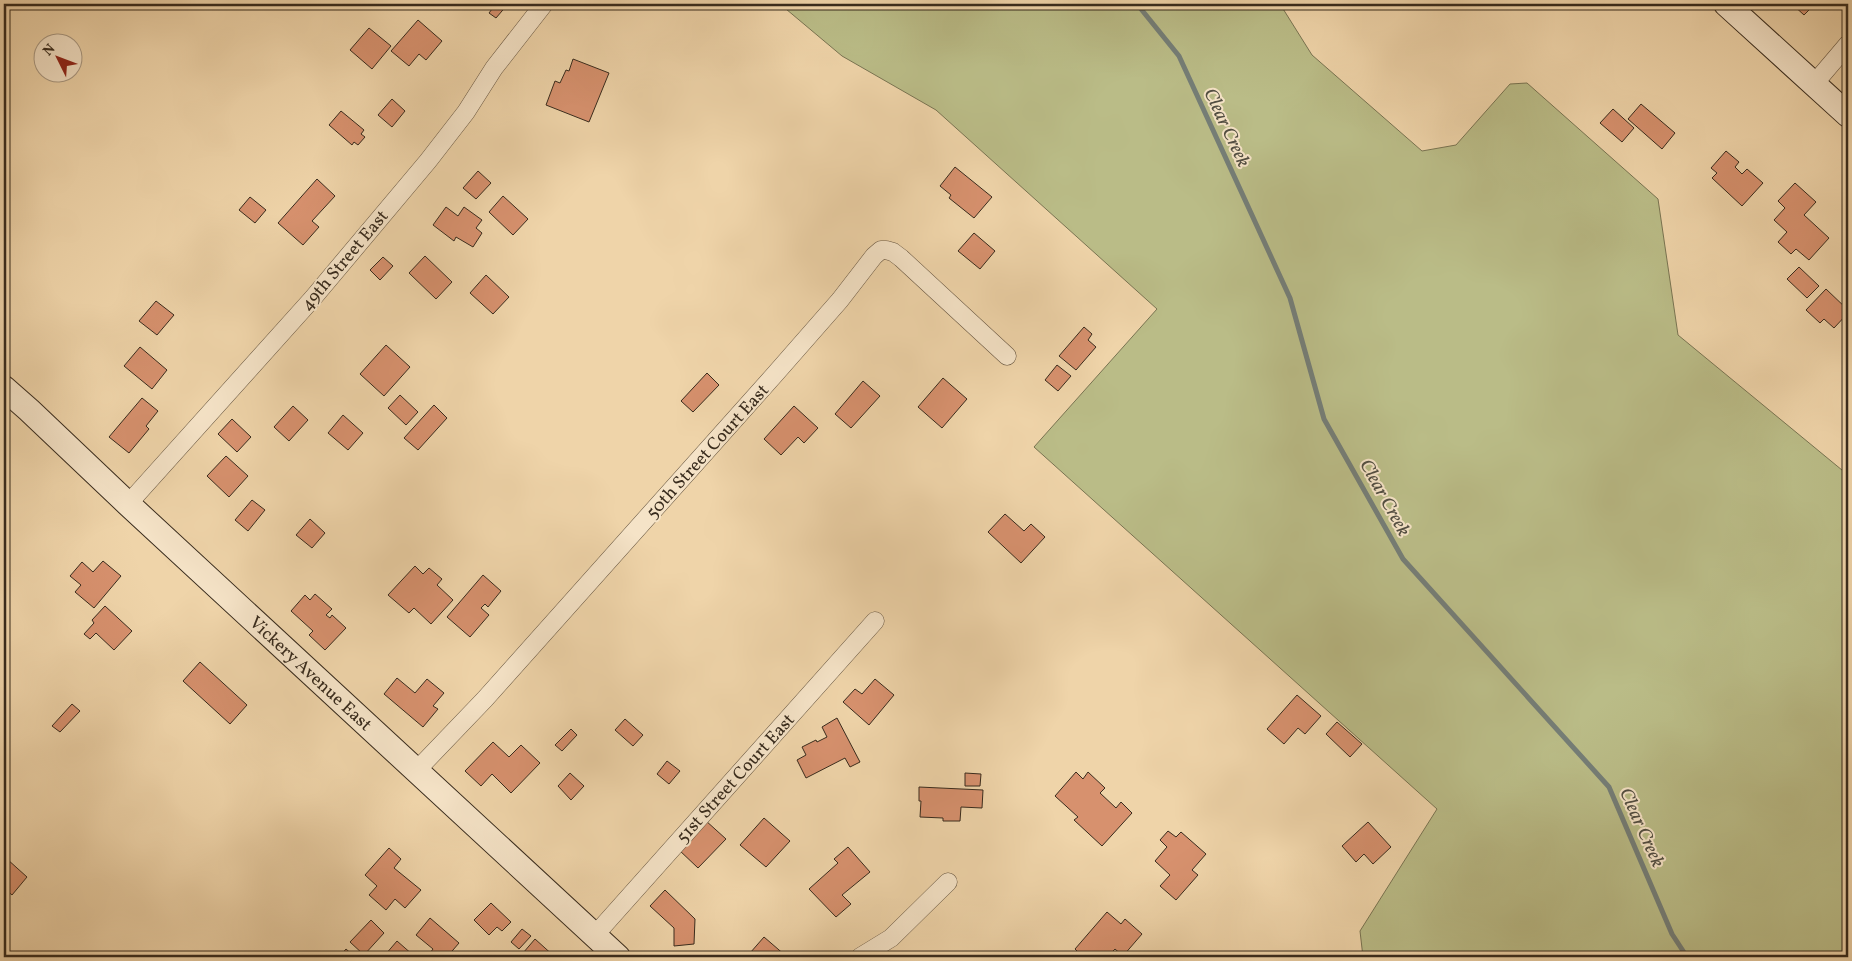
<svg xmlns="http://www.w3.org/2000/svg" width="1852" height="961" viewBox="0 0 1852 961" font-family="Vollkorn,serif">
  <rect width="100%" height="100%" fill="#efd4a9"/>
  <filter id="stains"><feTurbulence type="fractalNoise" baseFrequency=".004" numOctaves="4"/><feColorMatrix values="0 0 0 0 .2 0 0 0 0 .09 0 0 0 0 .02 0 0 0 .5 -.17"/></filter>
  <radialGradient id="worn" r=".72"><stop offset=".6" stop-color="#630" stop-opacity="0"/><stop offset="1" stop-color="#630" stop-opacity=".3"/></radialGradient>
  <polygon fill="#babc87" stroke="#797452" points="780,4 1280,4 1312,55 1422,151 1456,145 1510,84 1527,83 1658,199 1678,335 1848,475 1848,957 1363,957 1360,931 1437,809 1034,447 1157,309 936,110 842,56"/>
  <g fill="none" stroke-linecap="round" stroke-linejoin="round">
    <polyline stroke="#757e77" stroke-width="5" points="1137,4 1179,56 1290,298 1324,419 1403,559 1609,787 1672,934 1687,957"/>
  </g>
  <g fill="#d7916e" stroke="#382b1d">
    <polygon points="485,4 508,4 496,18 489,13 492,9"/>
    <polygon points="1792,4 1815,4 1804,15"/>
    <polygon points="418,20 442,41 426,60 419,54 409,66 391,51"/>
    <polygon points="369,28 391,46 372,69 350,50"/>
    <polygon points="573,59 609,73 589,122 546,105 555,81 560,83 566,70 569,71"/>
    <polygon points="392,99 405,111 392,127 378,115"/>
    <polygon points="1641,104 1675,133 1662,149 1628,119"/>
    <polygon points="1613,109 1634,128 1622,142 1600,123"/>
    <polygon points="341,111 364,130 361,134 365,137 358,145 354,142 352,145 329,125"/>
    <polygon points="1726,151 1739,162 1735,167 1742,174 1747,169 1763,183 1742,206 1712,178 1717,173 1711,168"/>
    <polygon points="955,167 992,197 974,218 949,198 951,195 940,186"/>
    <polygon points="478,171 491,183 476,199 463,188"/>
    <polygon points="317,179 335,196 312,221 319,227 303,245 278,223"/>
    <polygon points="1795,183 1816,202 1804,215 1829,238 1809,260 1796,249 1791,254 1778,242 1787,232 1774,220 1785,208 1778,201"/>
    <polygon points="503,196 528,219 513,235 489,212"/>
    <polygon points="250,197 266,210 255,223 239,210"/>
    <polygon points="446,207 458,216 464,207 482,220 476,228 482,233 473,247 456,237 454,241 433,225"/>
    <polygon points="974,233 995,251 980,269 958,251"/>
    <polygon points="425,256 452,282 436,299 409,273"/>
    <polygon points="383,257 393,266 380,280 370,270"/>
    <polygon points="1799,267 1819,286 1807,298 1787,279"/>
    <polygon points="486,275 509,297 493,314 470,293"/>
    <polygon points="1826,289 1848,310 1848,313 1834,328 1824,319 1820,323 1806,310"/>
    <polygon points="156,301 174,315 157,335 139,321"/>
    <polygon points="1084,327 1092,334 1088,340 1096,347 1076,370 1059,356"/>
    <polygon points="386,345 410,367 384,396 360,374"/>
    <polygon points="140,347 167,370 152,389 124,366"/>
    <polygon points="1057,365 1071,376 1058,391 1045,380"/>
    <polygon points="707,373 719,385 693,412 681,401"/>
    <polygon points="943,378 967,399 942,428 918,407"/>
    <polygon points="863,381 880,396 851,428 835,414"/>
    <polygon points="400,395 418,412 406,425 388,408"/>
    <polygon points="142,398 158,411 146,426 149,429 129,453 109,437"/>
    <polygon points="434,405 447,418 418,450 404,438"/>
    <polygon points="293,406 308,420 289,441 274,427"/>
    <polygon points="794,406 818,428 804,443 798,437 781,455 764,439"/>
    <polygon points="343,415 363,433 348,450 328,433"/>
    <polygon points="232,419 251,437 237,452 218,434"/>
    <polygon points="226,456 248,476 229,497 207,476"/>
    <polygon points="252,500 265,510 248,531 235,520"/>
    <polygon points="1005,514 1024,531 1031,524 1045,537 1021,563 988,532"/>
    <polygon points="310,519 325,533 312,548 296,535"/>
    <polygon points="103,561 121,576 94,608 75,592 81,585 70,576 82,562 93,572"/>
    <polygon points="415,566 423,574 429,568 442,579 437,585 453,600 431,624 414,608 409,613 388,595"/>
    <polygon points="483,575 501,591 488,607 485,604 481,608 489,615 470,637 447,617"/>
    <polygon points="315,594 332,609 326,615 330,618 332,615 346,628 325,650 309,635 313,631 291,611 305,595 310,600"/>
    <polygon points="105,606 132,631 114,650 96,633 90,639 84,634 94,623 92,620"/>
    <polygon points="200,662 247,705 230,724 183,681"/>
    <polygon points="397,678 415,693 427,679 444,693 433,706 438,709 423,727 384,694"/>
    <polygon points="875,679 894,695 869,725 843,702 855,689 862,694"/>
    <polygon points="1297,695 1321,716 1305,734 1298,728 1284,744 1267,729"/>
    <polygon points="72,704 80,711 60,732 52,726"/>
    <polygon points="837,718 860,762 850,767 845,758 806,778 797,760 806,755 802,747 816,740 817,742 827,737 822,727"/>
    <polygon points="625,719 643,735 633,746 615,730"/>
    <polygon points="1337,722 1362,744 1350,757 1326,734"/>
    <polygon points="571,729 577,735 562,751 555,745"/>
    <polygon points="493,742 509,757 521,745 540,763 511,793 492,774 481,786 465,771"/>
    <polygon points="667,761 680,771 669,784 657,774"/>
    <polygon points="1076,772 1083,779 1088,772 1105,788 1100,793 1116,808 1121,802 1132,813 1102,846 1074,820 1078,817 1055,796"/>
    <polygon points="570,773 584,786 571,800 558,786"/>
    <polygon points="965,773 981,774 980,786 965,786"/>
    <polygon points="919,787 983,790 982,808 961,807 960,821 943,821 943,818 920,817 921,801 919,801"/>
    <polygon points="764,818 790,841 766,867 740,845"/>
    <polygon points="705,820 726,839 698,868 678,849"/>
    <polygon points="1368,822 1391,847 1373,864 1364,854 1356,862 1342,846"/>
    <polygon points="1168,831 1176,837 1181,832 1206,854 1192,870 1198,875 1176,900 1160,886 1170,875 1155,861 1167,847 1160,840"/>
    <polygon points="848,847 870,872 842,895 851,904 836,917 809,889 838,863 834,859"/>
    <polygon points="389,848 401,859 394,868 421,890 405,908 395,899 386,910 369,895 377,886 365,875"/>
    <polygon points="7,859 27,877 12,895 4,888 4,862"/>
    <polygon points="665,890 695,919 694,944 674,946 674,928 650,906"/>
    <polygon points="491,903 511,922 502,931 497,927 489,935 474,920"/>
    <polygon points="1107,912 1121,924 1125,919 1142,934 1123,956 1115,949 1111,953 1115,957 1083,957 1075,949"/>
    <polygon points="430,918 459,943 447,957 427,957 433,949 416,935"/>
    <polygon points="371,920 384,933 364,955 350,942"/>
    <polygon points="522,929 531,936 519,949 511,942"/>
    <polygon points="764,937 786,956 784,957 754,957 750,953"/>
    <polygon points="535,939 555,957 527,957 523,953"/>
    <polygon points="397,941 413,955 411,957 387,957 385,955"/>
    <polygon points="346,949 355,957 339,957"/>
  </g>
  <g fill="none" stroke-linecap="round" stroke-linejoin="round">
    <g stroke="#665540" stroke-width="19">
      <g id="street">
        <polyline points="1814,84 1848,44"/>
        <polyline points="128,504 313,298 428,161 466,112 494,68 544,4"/>
        <polyline points="416,771 485,699 776,373 840,300 874,256 881,250 886,250 893,252 901,258 1007,356"/>
        <polyline points="595,935 875,621"/>
        <polyline points="860,957 891,938 948,882"/>
      </g>
    </g>
    <g stroke="#382b1d" stroke-width="26">
      <g id="secondary">
        <polyline points="1726,4 1848,115"/>
        <path id="s1" d="M4,388L29,410L128,504L618,957"/>
      </g>
    </g>
    <use href="#street" stroke="#f5e3c7" stroke-width="18"/>
    <use href="#secondary" stroke="#f5e3c7" stroke-width="24"/>
  </g>
  <g text-anchor="middle" stroke-width="4" stroke-linejoin="round" paint-order="stroke">
    <g font-size="18" fill="#382b1d" stroke="#f5e3c7">
      <text transform="translate(344 260) rotate(-50)" y="6">49th Street East</text>
      <text transform="translate(707 451) rotate(-48)" y="6">50th Street Court East</text>
      <text dy="6" stroke="none"><textPath href="#s1" startOffset="419">Vickery Avenue East</textPath></text>
      <text transform="translate(735 778) rotate(-48)" y="6">51st Street Court East</text>
    </g>
    <g font-size="19" font-style="italic" fill="#524e42" stroke="#f5e3c7">
      <text transform="translate(1228 127) rotate(65)" y="7">Clear Creek</text>
      <text transform="translate(1386 497) rotate(61)" y="7">Clear Creek</text>
      <text transform="translate(1643 827) rotate(66)" y="7">Clear Creek</text>
    </g>
  </g>
  <rect width="1852" height="961" fill="none" stroke="#efd4a9" stroke-width="20"/>
  <rect x="5" y="5" width="1842" height="951" fill="none" stroke="#382b1d" stroke-width="2.5"/>
  <rect x="10" y="10" width="1832" height="941" fill="none" stroke="#382b1d"/>
  <g transform="translate(58 58) rotate(312)"><circle r="24" fill="#f5e3c7" stroke="#a99983"/>
  <path d="M0-4L9 19L0 12L-9 19Z" fill="#8f2418"/>
  <text y="-8" font-size="14" font-weight="bold" text-anchor="middle" fill="#382b1d">N</text>
  </g>
  <rect width="100%" height="100%" filter="url(#stains)"/>
  <rect width="100%" height="100%" fill="url(#worn)"/>
</svg>
